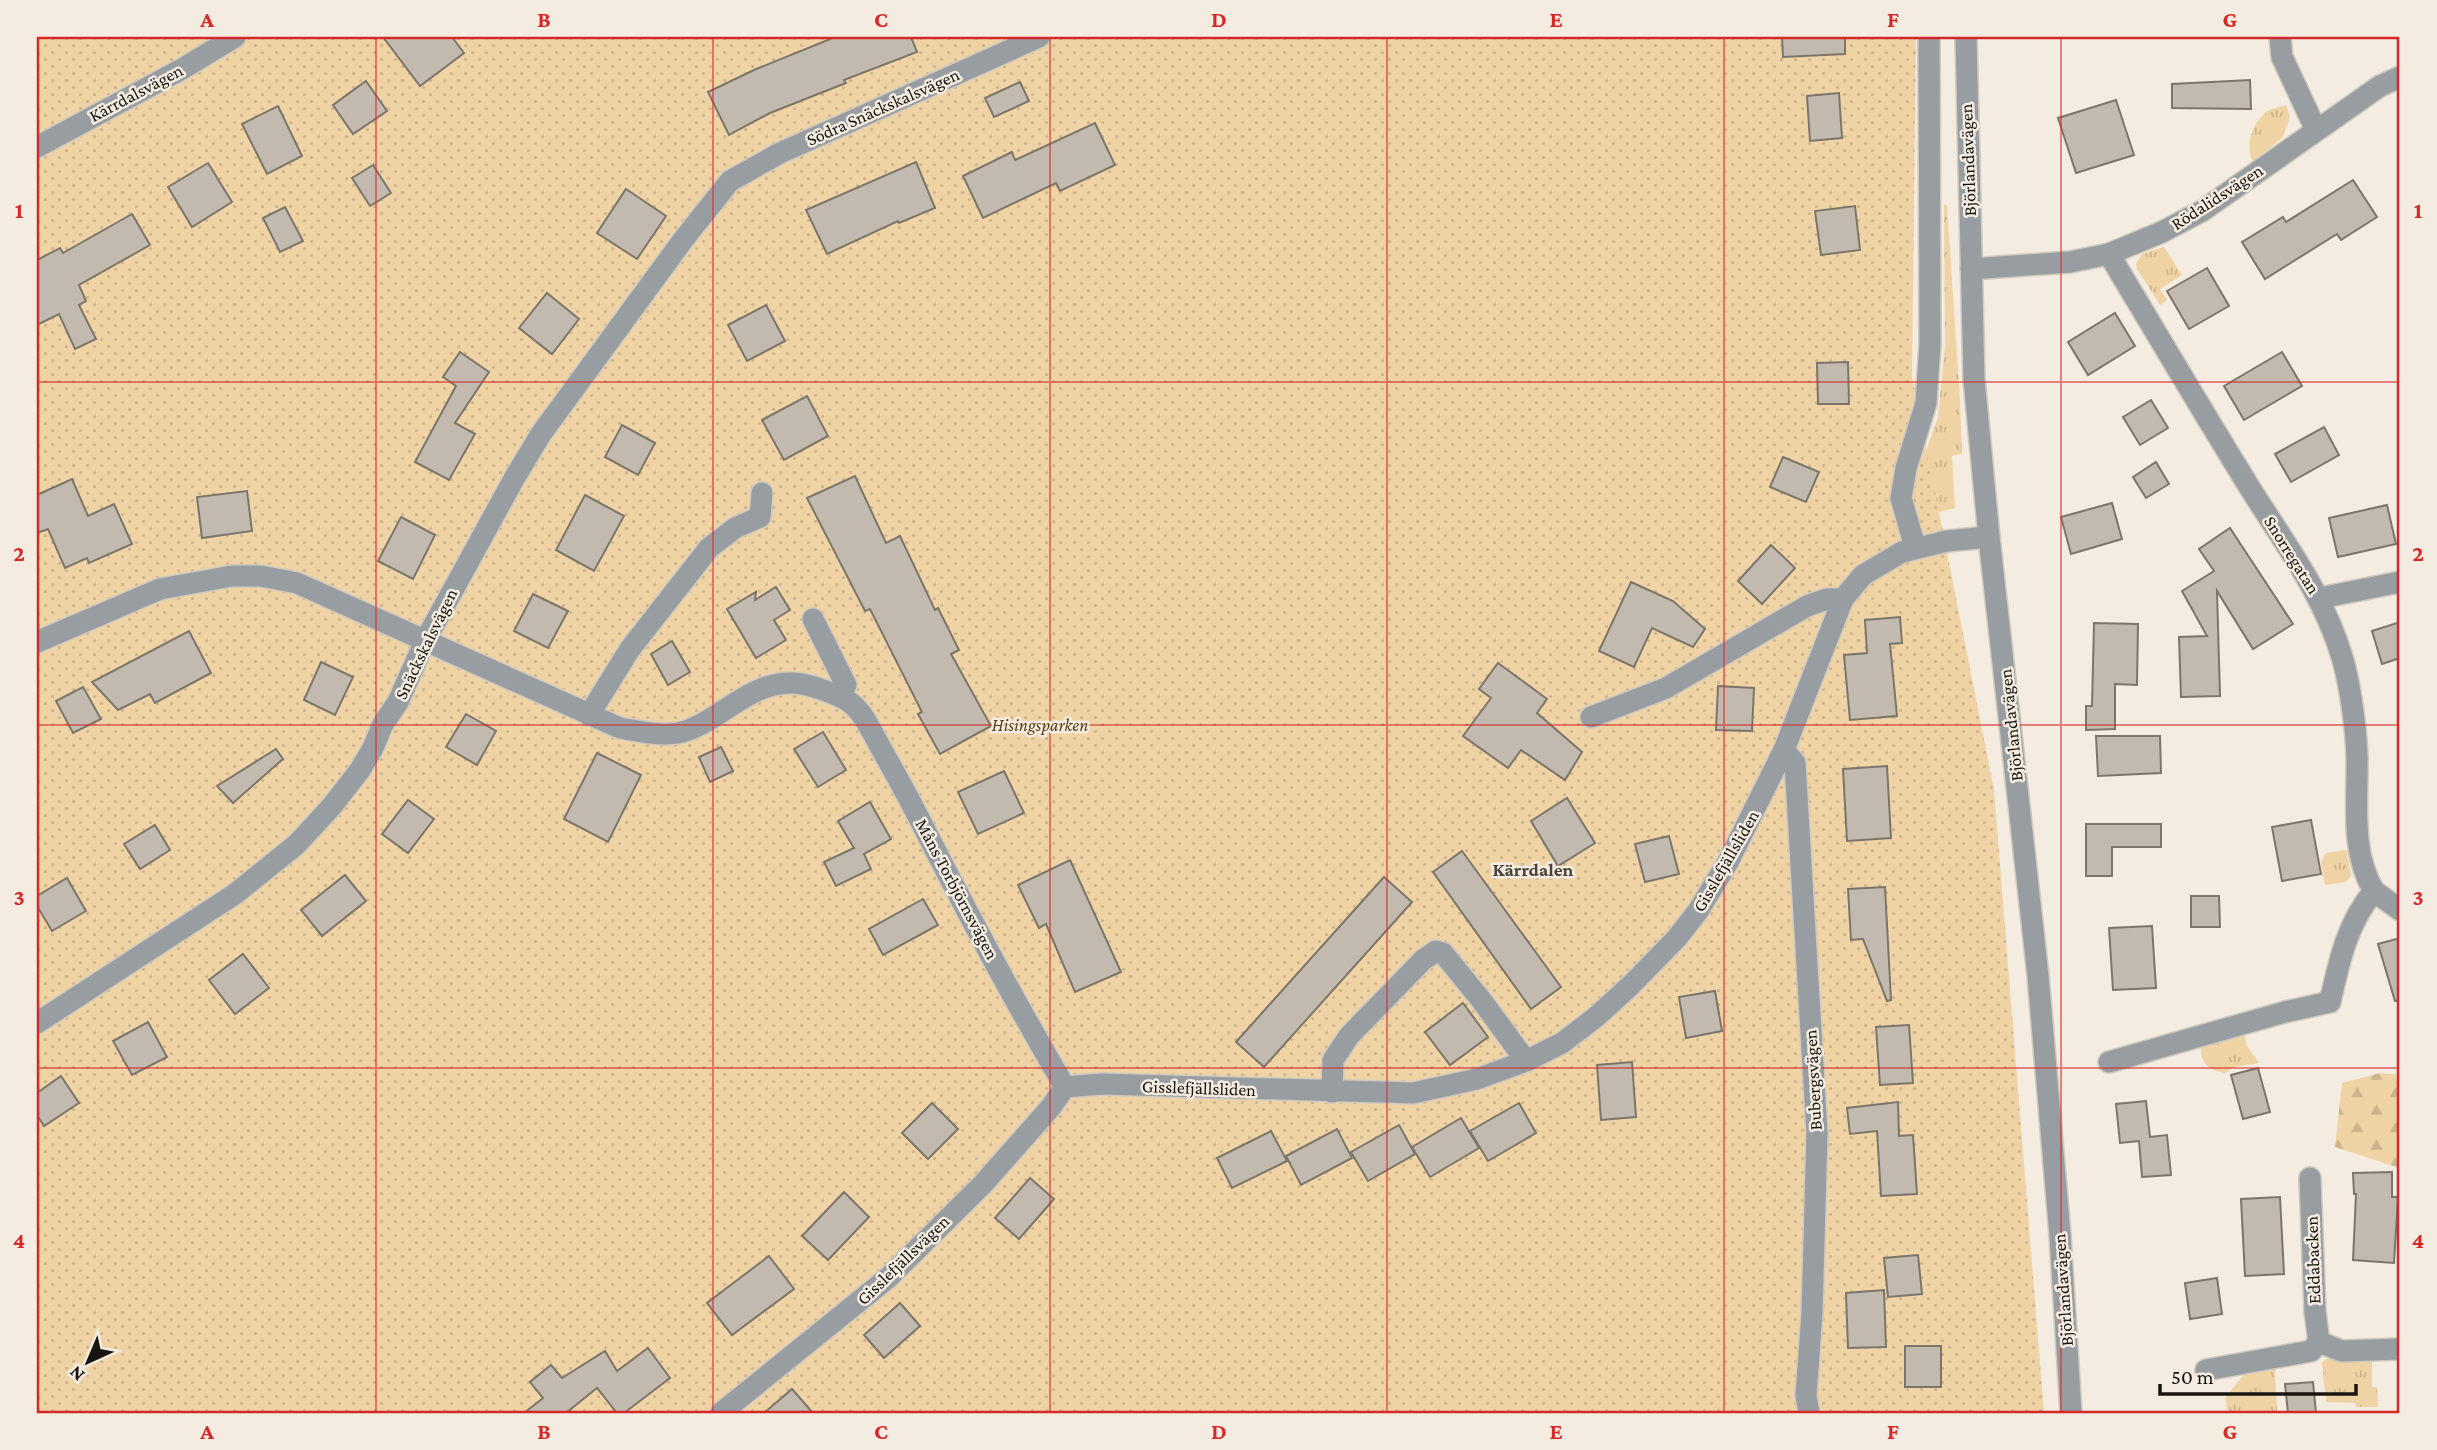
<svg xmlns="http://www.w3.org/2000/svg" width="2437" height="1450" viewBox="0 0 2437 1450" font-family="'Crimson Pro',serif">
  <defs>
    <pattern id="grass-tufts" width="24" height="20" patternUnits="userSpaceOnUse" patternTransform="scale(1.75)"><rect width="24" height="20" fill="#f0d3a5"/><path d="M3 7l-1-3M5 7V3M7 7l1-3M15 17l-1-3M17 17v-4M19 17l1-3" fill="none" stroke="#cdb48d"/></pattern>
    <pattern id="forest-firs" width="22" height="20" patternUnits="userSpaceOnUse" patternTransform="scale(1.75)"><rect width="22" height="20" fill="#f0d3a5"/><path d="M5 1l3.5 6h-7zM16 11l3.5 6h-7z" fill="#cdb48d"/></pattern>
    <pattern id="park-dots" width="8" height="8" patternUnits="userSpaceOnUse" patternTransform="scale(1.75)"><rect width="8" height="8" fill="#f0d3a5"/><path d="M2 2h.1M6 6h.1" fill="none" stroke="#cdb48d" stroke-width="1.8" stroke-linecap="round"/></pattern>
  </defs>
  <rect width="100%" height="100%" fill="#f4ece0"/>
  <g fill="url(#grass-tufts)">
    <path d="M2286,105L2290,117L2283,137L2253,162C2244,145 2253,120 2269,110C2274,108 2281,107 2286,105Z"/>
    <polygon points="1944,204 1947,206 1960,399 1962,454 1952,456 1955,508 1928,515 1915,482 1938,417 1945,347"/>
    <polygon points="2164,247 2182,275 2160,289 2167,300 2160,305 2137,269 2136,263 2142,254"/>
    <polygon points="2347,850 2351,876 2346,882 2325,885 2321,862 2326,853"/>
    <path d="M2244,1033L2247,1046L2259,1063L2234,1067L2225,1073C2208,1070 2198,1062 2202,1043Z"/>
    <polygon points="2326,1359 2372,1359 2372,1387 2377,1387 2378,1407 2356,1407 2355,1403 2326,1402 2322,1362"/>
    <polygon points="2275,1368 2277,1413 2228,1413 2225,1398 2245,1373"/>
  </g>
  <polygon fill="url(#forest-firs)" points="2380,1073 2400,1075 2400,1168 2335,1147 2342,1083"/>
  <polygon fill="url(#park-dots)" points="37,37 1916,37 1912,376 1994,790 2044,1413 37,1413"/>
  <g fill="#c2baaf" stroke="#7c756a" stroke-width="2">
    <polygon points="383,37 452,37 464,53 420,86"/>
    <polygon points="835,37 911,37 917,52 844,80 846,83 770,113 729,135 708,92 754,70"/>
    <polygon points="1782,37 1845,37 1845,54 1783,57"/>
    <polygon points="2250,80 2251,109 2172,108 2172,84"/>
    <polygon points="366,81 387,111 353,134 333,105"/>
    <polygon points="1020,82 1029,101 994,117 985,98"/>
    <polygon points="1839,93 1842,138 1810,141 1807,96"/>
    <polygon points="2116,100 2134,155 2076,173 2058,118"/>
    <polygon points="278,106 302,156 267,174 242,124"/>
    <polygon points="1095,123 1115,165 1060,191 1056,183 983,218 963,176 1012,152 1015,160"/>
    <polygon points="916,162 935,208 899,223 898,221 827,254 806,210"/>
    <polygon points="208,163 232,202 192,227 168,187"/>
    <polygon points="373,165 391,193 370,206 352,178"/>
    <polygon points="2353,180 2377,217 2341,240 2337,234 2265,279 2242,242 2283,217 2286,222"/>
    <polygon points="626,189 666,216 637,259 597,233"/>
    <polygon points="1855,206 1860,250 1821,255 1815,211"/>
    <polygon points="285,207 303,241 280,252 263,218"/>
    <polygon points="132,214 150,245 79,285 86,301 79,305 96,339 75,349 59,314 37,325 37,260 60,248 63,253"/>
    <polygon points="2207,268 2229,306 2189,329 2167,291"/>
    <polygon points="547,293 579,319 552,354 519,328"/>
    <polygon points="766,305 785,341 747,361 728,325"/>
    <polygon points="2115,313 2135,346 2088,375 2068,342"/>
    <polygon points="460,352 489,372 455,423 475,434 449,480 415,462 456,386 443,377"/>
    <polygon points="2282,352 2302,386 2244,420 2224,386"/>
    <polygon points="1848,362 1849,404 1818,404 1817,363"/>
    <polygon points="807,396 828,436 784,460 762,420"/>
    <polygon points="2151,400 2168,428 2140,445 2123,417"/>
    <polygon points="622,425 655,443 638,475 605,457"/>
    <polygon points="2324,427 2339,455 2291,482 2275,454"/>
    <polygon points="1783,457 1819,472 1806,502 1770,487"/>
    <polygon points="2156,462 2169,484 2146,498 2133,477"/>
    <polygon points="855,476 886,543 900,536 935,610 938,608 959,650 951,654 991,726 940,754 918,714 922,712 870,609 865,611 807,498"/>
    <polygon points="72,479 88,516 114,504 132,544 89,563 87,558 65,568 48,529 37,533 37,495"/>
    <polygon points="247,491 252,531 202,538 197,497"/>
    <polygon points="585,495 624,516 594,571 556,550"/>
    <polygon points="2112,503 2122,539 2071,554 2061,517"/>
    <polygon points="2387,505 2396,544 2338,557 2329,518"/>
    <polygon points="401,517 435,535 413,579 378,561"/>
    <polygon points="2230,528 2293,624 2253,649 2217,591 2220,696 2181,697 2179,637 2207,636 2182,591 2214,571 2199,549"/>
    <polygon points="1771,545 1795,568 1762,604 1738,581"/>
    <polygon points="1631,582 1673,601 1705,629 1693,647 1652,628 1634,667 1599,651"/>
    <polygon points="776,587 790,610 774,620 786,640 756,658 727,609 756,592 755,600"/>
    <polygon points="533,594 568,611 548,648 514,631"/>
    <polygon points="1900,617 1902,643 1890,644 1897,716 1850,720 1844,655 1867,653 1865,620"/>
    <polygon points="2400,622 2400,658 2382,664 2372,631"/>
    <polygon points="2094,623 2138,624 2137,685 2115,684 2115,729 2086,730 2086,706 2092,706"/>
    <polygon points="189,631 211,673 155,703 150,694 118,710 92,682"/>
    <polygon points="672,641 690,672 668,685 651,654"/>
    <polygon points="321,662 353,677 335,715 304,700"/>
    <polygon points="1498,663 1547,699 1537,713 1582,752 1565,780 1521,750 1508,768 1463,736 1491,698 1479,689"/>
    <polygon points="1718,686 1754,688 1752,731 1716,730"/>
    <polygon points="83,687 101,719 73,733 56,701"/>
    <polygon points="466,714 496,731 477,765 446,747"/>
    <polygon points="823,732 846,770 818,787 794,749"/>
    <polygon points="2096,736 2160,736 2161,773 2098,776"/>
    <polygon points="721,747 733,771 710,782 699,757"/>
    <polygon points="276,749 283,759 233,803 217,786"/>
    <polygon points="597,753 641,775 608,842 564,819"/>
    <polygon points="1887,766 1891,838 1847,841 1843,769"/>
    <polygon points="1004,771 1024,813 978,834 958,792"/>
    <polygon points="1567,798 1595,843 1558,866 1531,821"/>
    <polygon points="408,800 434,819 408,853 382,834"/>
    <polygon points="870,802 891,839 864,854 871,869 836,886 824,862 854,848 838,821"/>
    <polygon points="2311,820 2321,874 2282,881 2272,827"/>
    <polygon points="2086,824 2161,824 2161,847 2112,847 2112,876 2086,876"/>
    <polygon points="155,825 170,850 140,869 124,844"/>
    <polygon points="1669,836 1679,874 1645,882 1635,844"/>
    <polygon points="1462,851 1561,987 1531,1009 1433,872"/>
    <polygon points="1070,860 1121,972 1075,992 1046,924 1039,928 1018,885"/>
    <polygon points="345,875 366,901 322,936 301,910"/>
    <polygon points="1384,877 1412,902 1264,1067 1236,1042"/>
    <polygon points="67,878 86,911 52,931 37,906 37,896"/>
    <polygon points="1885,887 1891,1000 1887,1001 1863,939 1851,940 1848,889"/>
    <polygon points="2191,896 2219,896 2220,927 2191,927"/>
    <polygon points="923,899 938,925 883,955 869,929"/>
    <polygon points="2152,926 2156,988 2113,990 2109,928"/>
    <polygon points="2400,938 2400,1000 2395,1001 2378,944"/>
    <polygon points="243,954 269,988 235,1014 209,980"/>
    <polygon points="1715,991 1722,1031 1686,1038 1679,997"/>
    <polygon points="1463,1003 1488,1037 1450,1065 1425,1032"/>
    <polygon points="148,1022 167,1057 132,1075 113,1041"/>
    <polygon points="1909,1025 1913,1083 1880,1085 1876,1027"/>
    <polygon points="1632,1062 1636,1117 1601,1120 1597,1065"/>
    <polygon points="2258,1068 2270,1112 2243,1119 2231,1075"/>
    <polygon points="61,1076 79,1103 44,1126 37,1115 37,1093"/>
    <polygon points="2146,1101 2150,1137 2167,1135 2171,1175 2142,1177 2139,1141 2120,1143 2116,1104"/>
    <polygon points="1898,1102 1899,1136 1913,1135 1917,1194 1881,1196 1877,1131 1850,1134 1847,1108"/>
    <polygon points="932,1103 958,1129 928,1159 902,1133"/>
    <polygon points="1519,1103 1536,1133 1488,1161 1470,1131"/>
    <polygon points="1461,1118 1479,1148 1430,1177 1412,1147"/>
    <polygon points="1399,1125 1415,1154 1368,1181 1351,1152"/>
    <polygon points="1337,1129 1352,1158 1301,1185 1286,1156"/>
    <polygon points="1271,1131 1287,1161 1232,1188 1217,1158"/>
    <polygon points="2392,1172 2392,1197 2398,1197 2394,1263 2353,1260 2356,1194 2354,1194 2353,1173"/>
    <polygon points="1030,1178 1054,1199 1019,1239 995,1218"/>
    <polygon points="844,1192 869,1217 828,1260 802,1236"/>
    <polygon points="2280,1197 2284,1274 2245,1276 2241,1199"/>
    <polygon points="1918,1255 1922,1294 1888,1297 1884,1258"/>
    <polygon points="769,1256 794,1289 732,1335 707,1303"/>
    <polygon points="2217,1278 2222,1314 2190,1319 2185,1283"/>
    <polygon points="1884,1290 1886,1347 1848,1348 1846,1293"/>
    <polygon points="900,1303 920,1326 884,1358 864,1335"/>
    <rect x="1905" y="1346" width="36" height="41"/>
    <polygon points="648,1348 670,1378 624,1413 617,1413 597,1388 566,1413 524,1413 543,1398 530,1382 551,1365 562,1378 605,1351 617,1371"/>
    <polygon points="2313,1382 2316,1413 2288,1413 2285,1384"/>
    <polygon points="792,1389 813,1413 764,1413"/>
  </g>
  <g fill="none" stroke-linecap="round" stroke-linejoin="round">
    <g stroke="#d1cabf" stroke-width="24">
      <g id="minor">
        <polyline points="1966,37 1974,379 1989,537 2038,976 2060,1235 2071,1413"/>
        <polyline points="2280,37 2282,57 2316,130"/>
        <polyline points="37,147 182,69 235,37"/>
        <path d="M2109,254C2155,331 2201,409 2248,485C2283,541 2323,593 2342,657C2350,683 2356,728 2357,756C2358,800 2350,852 2374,891C2347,923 2339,962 2330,1002L2285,1012L2109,1062"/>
        <polyline points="1971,269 2070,262 2109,254 2162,232 2202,211 2380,86 2400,77"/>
        <polyline points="1915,547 1901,498 1906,468 1926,403 1930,344 1929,37"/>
        <polyline points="2320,598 2400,582"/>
        <polyline points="813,619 846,685 840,696"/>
        <path d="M37,642L160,589L232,576H261L297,583L620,728C638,731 659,736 678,733C717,725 748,681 793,683C807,683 841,695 852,704C864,714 871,730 878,743C895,773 911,802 926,832C970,918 1016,1004 1065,1087"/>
        <polyline points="589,715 630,649 709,548 735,528 760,517 762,493"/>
        <polyline points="1591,717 1666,688 1807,606 1827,599 1843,599"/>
        <polyline points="1784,750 1795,763 1817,1133 1812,1313 1806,1396 1809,1413"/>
        <polyline points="2374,891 2400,910"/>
        <polyline points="37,1023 235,894 297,844 332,806 360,770 373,748 383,724 398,702 425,641 515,477 541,434 683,240 730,181 780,153 1039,37"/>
        <polyline points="1065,1087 1102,1084 1413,1093 1477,1079 1526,1061 1562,1043 1596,1017 1630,986 1677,938 1698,911 1728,862 1784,750 1843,599 1863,575 1902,552 1947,541 1989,537"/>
        <polyline points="1332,1092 1333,1060 1349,1036 1423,960 1436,951 1443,953 1482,1001 1526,1061"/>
        <polyline points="2310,1178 2315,1312 2319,1342 2342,1351 2400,1349"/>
        <polyline points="2206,1370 2311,1351 2319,1342"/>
        <polyline points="721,1413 889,1277 983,1184 1051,1107 1065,1087"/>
      </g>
    </g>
    <use href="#minor" stroke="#979da0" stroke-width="21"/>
  </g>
  <path fill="none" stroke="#d62828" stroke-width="2" stroke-opacity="0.55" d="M376,37V1413M713,37V1413M1050,37V1413M1387,37V1413M1724,37V1413M2061,37V1413M37,382H2400M37,725H2400M37,1068H2400"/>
  <g text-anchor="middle" stroke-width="5" stroke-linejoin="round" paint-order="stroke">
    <g font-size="18" fill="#181511" stroke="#f4ece0">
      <text transform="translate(136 93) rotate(-28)" y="6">Kärrdalsvägen</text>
      <text transform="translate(883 107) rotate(-24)" y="6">Södra Snäckskalsvägen</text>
      <text transform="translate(1968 160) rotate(-92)" y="6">Björlandavägen</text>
      <text transform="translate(2217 197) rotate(-33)" y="6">Rödalidsvägen</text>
      <text transform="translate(2292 555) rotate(58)" y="6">Snorregatan</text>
      <text transform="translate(426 644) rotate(-64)" y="6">Snäckskalsvägen</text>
      <text transform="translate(2011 725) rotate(-96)" y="6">Björlandavägen</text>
      <text transform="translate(1726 861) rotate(-60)" y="6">Gisslefjällsliden</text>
      <text transform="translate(957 889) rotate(62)" y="6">Måns Torbjörnsvägen</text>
      <text transform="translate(1813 1080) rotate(-93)" y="6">Bubergsvägen</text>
      <text transform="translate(1199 1088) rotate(2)" y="6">Gisslefjällsliden</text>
      <text transform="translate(903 1260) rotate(-44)" y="6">Gisslefjällsvägen</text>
      <text transform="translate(2313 1260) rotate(-92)" y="6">Eddabacken</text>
      <text transform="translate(2063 1290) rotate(-94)" y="6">Björlandavägen</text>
    </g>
    <g font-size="18" font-style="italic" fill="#563f17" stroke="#f4ece0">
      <text x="1040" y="731">Hisingsparken</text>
    </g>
    <g font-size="19" font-weight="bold" fill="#494339" stroke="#f4ece0">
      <text x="1533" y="876">Kärrdalen</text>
    </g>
  </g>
  <rect width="2437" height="1450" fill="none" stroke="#f4ece0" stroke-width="77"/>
  <g transform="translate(88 1362) rotate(224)" stroke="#f4ece0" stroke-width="5" paint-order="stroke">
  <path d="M0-5L12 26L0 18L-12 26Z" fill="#181511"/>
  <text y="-10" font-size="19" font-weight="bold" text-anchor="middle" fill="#181511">N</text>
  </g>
  <path d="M2160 1384v10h196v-10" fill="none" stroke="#181511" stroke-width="3.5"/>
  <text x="2171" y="1384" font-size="21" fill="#181511" stroke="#f4ece0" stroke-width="5" paint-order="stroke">50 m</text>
  <rect x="38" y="38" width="2360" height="1374" fill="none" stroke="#d62828" stroke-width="2.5"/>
  <g font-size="23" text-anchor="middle" font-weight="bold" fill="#d62828">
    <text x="207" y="27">A</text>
    <text x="544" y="27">B</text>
    <text x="881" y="27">C</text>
    <text x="1219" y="27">D</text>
    <text x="1556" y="27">E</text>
    <text x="1893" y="27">F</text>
    <text x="2230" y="27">G</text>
    <text x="19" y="218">1</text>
    <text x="2418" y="218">1</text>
    <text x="19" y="561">2</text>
    <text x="2418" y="561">2</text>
    <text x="19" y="905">3</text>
    <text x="2418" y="905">3</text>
    <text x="19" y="1248">4</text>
    <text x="2418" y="1248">4</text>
    <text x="207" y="1439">A</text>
    <text x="544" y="1439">B</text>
    <text x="881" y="1439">C</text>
    <text x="1219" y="1439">D</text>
    <text x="1556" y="1439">E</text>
    <text x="1893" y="1439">F</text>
    <text x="2230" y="1439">G</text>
  </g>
</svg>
